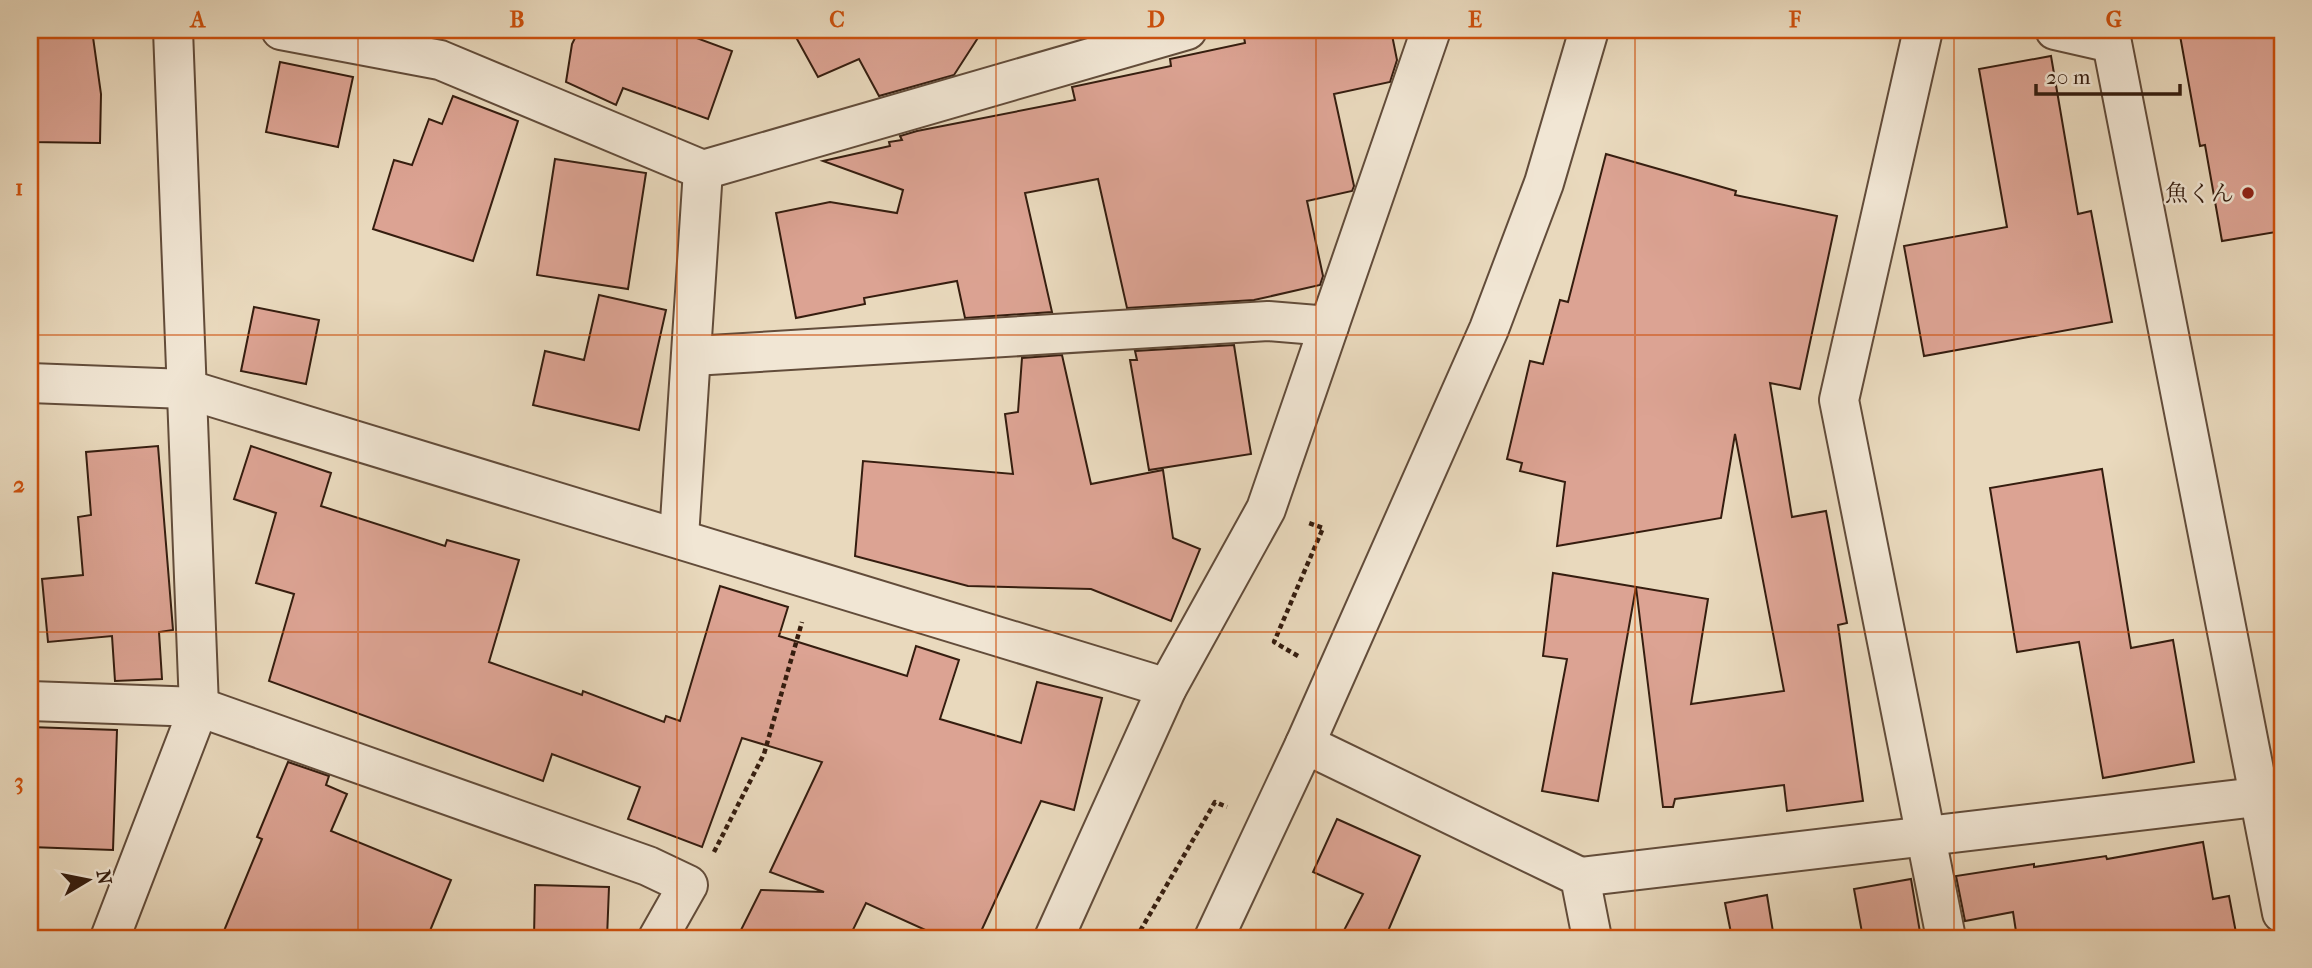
<svg xmlns="http://www.w3.org/2000/svg" width="2312" height="968" viewBox="0 0 2312 968" font-family="'IM FELL French Canon','Noto Serif JP',serif">
  <rect width="100%" height="100%" fill="#e9d9bd"/>
  <filter id="stains"><feTurbulence type="fractalNoise" baseFrequency=".00286" numOctaves="4"/><feColorMatrix values="0 0 0 0 .2 0 0 0 0 .09 0 0 0 0 .02 0 0 0 .5 -.17"/></filter>
  <radialGradient id="worn" r=".72"><stop offset=".6" stop-color="#630" stop-opacity="0"/><stop offset="1" stop-color="#630" stop-opacity=".3"/></radialGradient>
  <g fill="#dca393" stroke="#351d0f" stroke-width="2">
    <polygon points="30,30 92,30 101,94 100,143 30,142"/>
    <polygon points="579,30 675,30 732,51 708,119 623,88 616,105 566,82 572,44"/>
    <polygon points="792,30 983,30 954,75 879,96 859,59 818,77"/>
    <polygon points="1275,30 1391,30 1397,60 1390,82 1334,94 1354,186 1352,191 1307,201 1323,276 1320,285 1254,300 1127,308 1098,179 1025,193 1052,312 965,318 957,281 864,298 865,304 796,318 776,213 830,202 897,213 903,190 823,161 890,146 889,142 902,140 900,136 917,131 1075,100 1072,87 1171,66 1170,59 1245,43 1244,37"/>
    <polygon points="2179,30 2282,30 2282,231 2222,241 2205,145 2200,146"/>
    <polygon points="2051,56 2078,214 2091,211 2112,322 1924,356 1904,246 2007,227 1979,69"/>
    <polygon points="280,62 353,77 338,147 266,132"/>
    <polygon points="453,96 518,121 473,261 373,229 394,160 412,165 429,119 442,124"/>
    <polygon points="1606,154 1736,191 1735,195 1837,216 1800,389 1770,383 1792,517 1826,511 1847,623 1838,625 1863,801 1787,811 1784,785 1675,799 1673,807 1663,807 1636,587 1598,801 1542,791 1567,659 1543,656 1553,573 1708,599 1691,704 1784,691 1735,434 1721,518 1557,546 1565,482 1520,471 1522,463 1507,459 1530,361 1543,364 1560,300 1568,302"/>
    <polygon points="555,159 646,173 628,289 537,275"/>
    <polygon points="599,295 666,310 639,430 533,405 545,351 584,360"/>
    <polygon points="254,307 319,320 306,384 241,371"/>
    <polygon points="1234,345 1251,454 1149,470 1130,360 1137,360 1135,351"/>
    <polygon points="1062,355 1091,484 1163,470 1173,538 1200,549 1171,621 1091,589 968,586 855,556 863,461 1013,474 1005,414 1018,412 1022,358"/>
    <polygon points="158,446 173,630 159,632 162,679 115,681 112,636 48,642 42,579 83,575 78,517 91,515 86,452"/>
    <polygon points="251,446 331,473 321,506 445,546 447,540 519,560 489,662 582,695 583,691 664,722 666,716 680,721 720,586 788,607 779,636 907,676 916,646 959,660 940,719 1021,743 1037,682 1102,698 1074,810 1041,801 978,938 943,938 866,903 849,938 737,938 761,890 824,892 770,872 822,762 742,738 702,847 628,819 640,787 552,754 543,781 269,681 294,594 256,583 276,513 234,499"/>
    <polygon points="2102,469 2131,648 2173,640 2194,762 2103,778 2079,642 2017,652 1990,488"/>
    <polygon points="30,727 117,730 113,850 30,847"/>
    <polygon points="288,762 329,776 326,785 347,794 331,831 451,880 427,938 221,938 262,839 257,837"/>
    <polygon points="1337,819 1420,856 1385,938 1340,938 1363,894 1313,872"/>
    <polygon points="2203,842 2213,899 2229,896 2237,938 2017,938 2013,912 1965,921 1956,876 2034,864 2034,867 2106,856 2107,859"/>
    <polygon points="1911,879 1921,938 1863,938 1854,889"/>
    <polygon points="535,885 609,887 607,938 534,938"/>
    <polygon points="1767,895 1774,938 1732,938 1725,903"/>
  </g>
  <g fill="none" stroke-linecap="round" stroke-linejoin="round">
    <g stroke="#624c3a" stroke-width="42">
      <g id="minor">
        <polyline points="281,30 440,60 703,170 1187,30"/>
        <polyline points="1923,30 1839,400 1946,938"/>
        <polyline points="2055,30 2112,43 2282,913"/>
        <polyline points="693,356 1268,321 1329,326"/>
        <polyline points="30,383 186,389 1167,688"/>
        <polyline points="679,537 703,170"/>
        <polyline points="30,701 199,707 648,866 688,885 658,938"/>
        <polyline points="1305,744 1580,877 1592,938"/>
        <polyline points="1580,877 2282,794"/>
        <polyline points="110,938 199,707 173,30"/>
        <polyline points="1054,938 1167,688 1266,509 1431,30"/>
        <polyline points="1214,938 1305,744 1489,329 1544,183 1589,30"/>
      </g>
    </g>
    <g stroke="#351d0f" stroke-width="4.5" stroke-dasharray="5 3.5" stroke-linecap="butt">
      <polyline points="1298,656 1274,642 1323,528 1306,522"/>
      <polyline points="714,852 764,754 802,622"/>
      <polyline points="1136,938 1215,802 1227,807"/>
    </g>
    <use href="#minor" stroke="#f1e6d4" stroke-width="38"/>
  </g>
  <path fill="none" stroke="#cd500c" stroke-width="2" stroke-opacity="0.55" d="M358,30V938M677,30V938M996,30V938M1316,30V938M1635,30V938M1954,30V938M30,335H2282M30,632H2282"/>
  <circle fill="#8f2418" stroke="#f1e6d4" stroke-width="2.5" cx="2248" cy="193" r="7"/>
  <g text-anchor="middle" stroke-width="5" stroke-linejoin="round" paint-order="stroke">
    <g font-size="23" fill="#351d0f" stroke="#f1e6d4" text-anchor="end">
      <text x="2234" y="201">魚くん</text>
    </g>
  </g>
  <rect width="2312" height="968" fill="none" stroke="#e9d9bd" stroke-width="77"/>
  <g transform="translate(88 880) rotate(80)" stroke="#f1e6d4" stroke-width="5" paint-order="stroke">
  <path d="M0-5L12 26L0 18L-12 26Z" fill="#351d0f"/>
  <text y="-10" font-size="19" font-weight="bold" text-anchor="middle" fill="#351d0f">N</text>
  </g>
  <path d="M2036 84v10h144v-10" fill="none" stroke="#351d0f" stroke-width="3.5"/>
  <text x="2046" y="84" font-size="21" fill="#351d0f" stroke="#f1e6d4" stroke-width="5" paint-order="stroke">20 m</text>
  <rect x="38" y="38" width="2236" height="892" fill="none" stroke="#cd500c" stroke-width="2.5"/>
  <g font-size="23" text-anchor="middle" font-weight="bold" fill="#cd500c">
    <text x="198" y="27">A</text>
    <text x="517" y="27">B</text>
    <text x="837" y="27">C</text>
    <text x="1156" y="27">D</text>
    <text x="1475" y="27">E</text>
    <text x="1795" y="27">F</text>
    <text x="2114" y="27">G</text>
    <text x="19" y="195">1</text>
    <text x="19" y="492">2</text>
    <text x="19" y="789">3</text>
  </g>
  <rect width="100%" height="100%" filter="url(#stains)"/>
  <rect width="100%" height="100%" fill="url(#worn)"/>
</svg>
